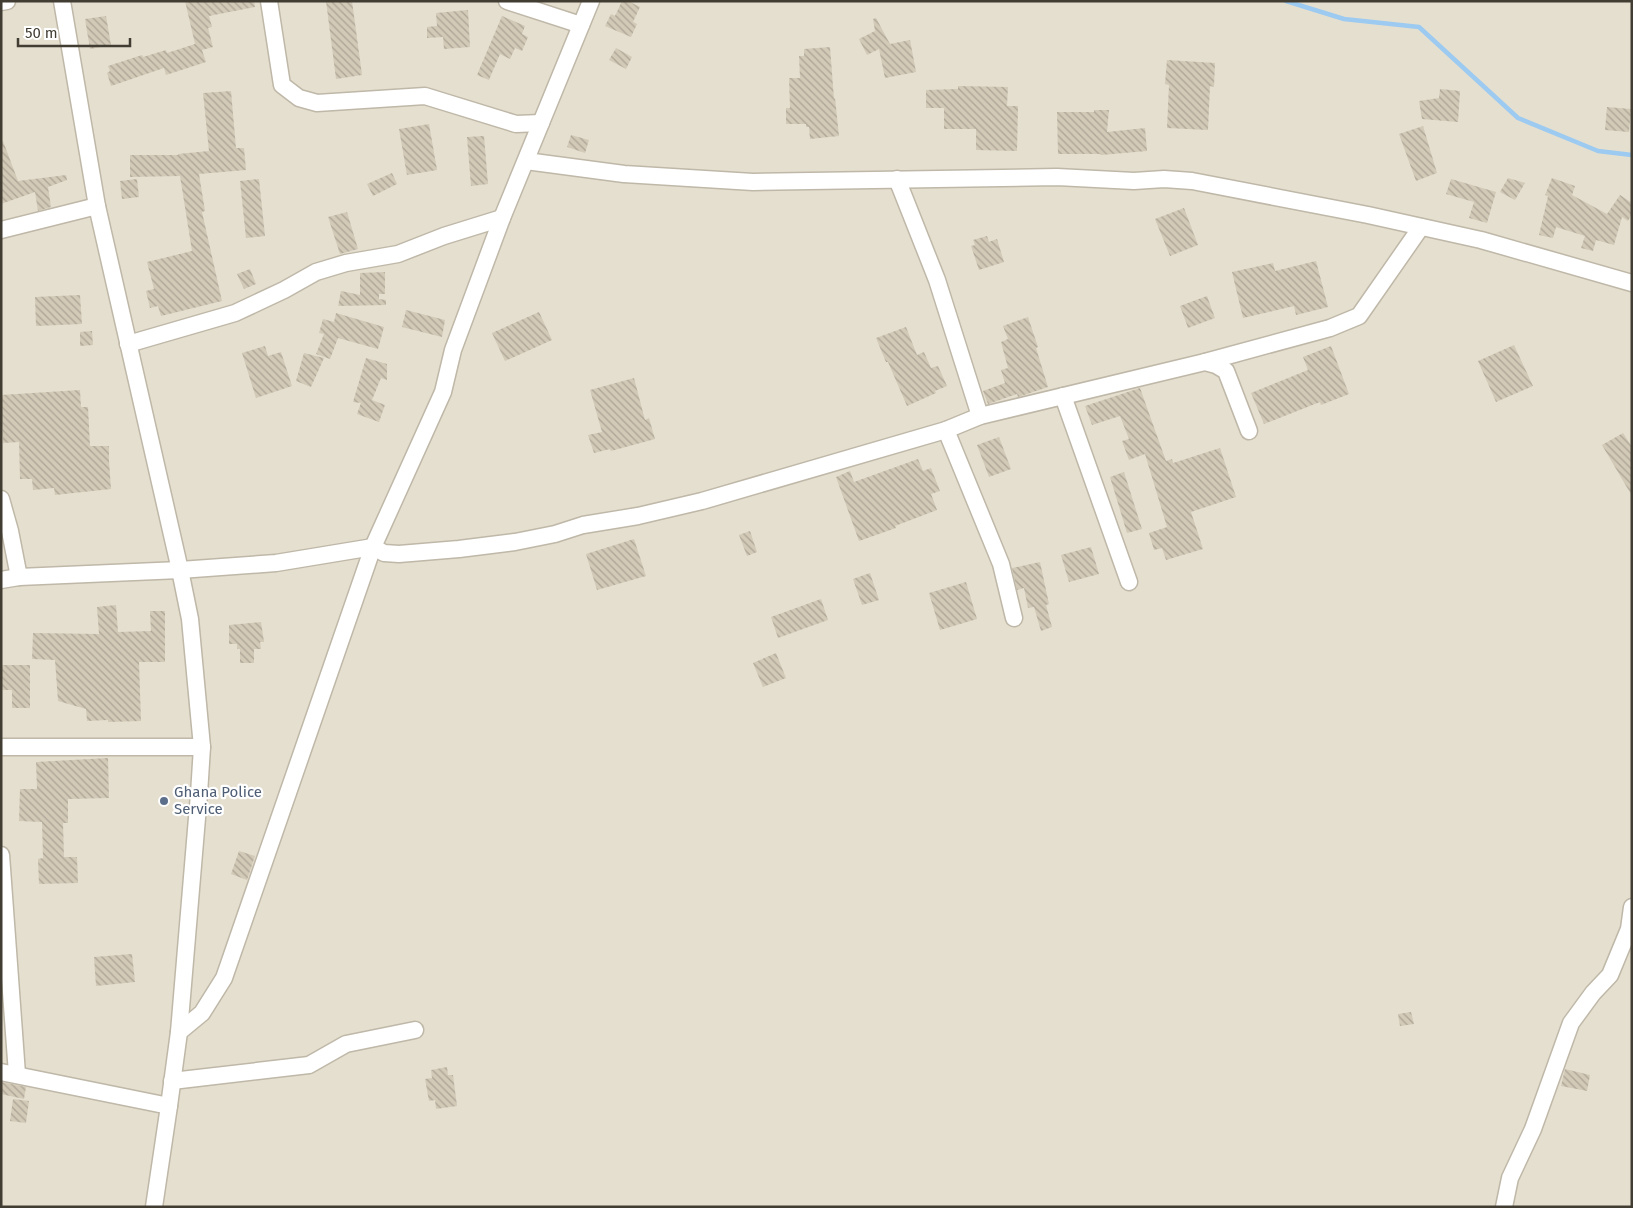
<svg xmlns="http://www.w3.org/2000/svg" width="1633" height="1208" viewBox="0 0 1633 1208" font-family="'Fira Sans',sans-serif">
  <defs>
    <pattern id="building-back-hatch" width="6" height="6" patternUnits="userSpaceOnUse" patternTransform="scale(1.25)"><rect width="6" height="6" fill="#d2c9b7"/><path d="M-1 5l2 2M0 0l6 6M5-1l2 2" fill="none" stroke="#aca495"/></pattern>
  </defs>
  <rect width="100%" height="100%" fill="#f1ede2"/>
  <rect fill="#e5dfd0" x="1" y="1" width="1631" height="1206"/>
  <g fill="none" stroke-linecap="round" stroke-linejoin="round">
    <polyline stroke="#9ccaf0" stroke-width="4.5" points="1286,1 1344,19 1419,27 1518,118 1598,151 1632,155"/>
  </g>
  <g fill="url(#building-back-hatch)">
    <polygon points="185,1 254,1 255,7 209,16 212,27 208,28 213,47 202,50 206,62 166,75 164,68 111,86 107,73 110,71 108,66 142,55 143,57 166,50 167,53 195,44"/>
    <polygon points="326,1 352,1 362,75 336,79"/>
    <polygon points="622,1 628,1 640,7 633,22 637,24 631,37 605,26 611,14 615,16"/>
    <polygon points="468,10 470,47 444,49 443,37 427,38 427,27 437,26 436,13"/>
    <polygon points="106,16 111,45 90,49 85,19"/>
    <polygon points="502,16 525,26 522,34 528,37 522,51 515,48 510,59 500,54 489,80 477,75"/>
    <polygon points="876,18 890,44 910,40 916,72 885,78 879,49 867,55 859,39 875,31 873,19"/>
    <polygon points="830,47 834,99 835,98 839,136 810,139 809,127 806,127 806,124 786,124 786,108 790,108 789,78 800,78 799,56 804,56 804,49"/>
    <polygon points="616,48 632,57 626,69 609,60"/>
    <polygon points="1167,60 1215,63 1214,87 1210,86 1208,130 1167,128 1169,85 1165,84"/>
    <polygon points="958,86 1008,87 1007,106 1018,106 1017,151 976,150 976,129 944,129 944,108 926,108 926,90 958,89"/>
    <polygon points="1440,89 1460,91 1458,122 1422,119 1419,101 1439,98"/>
    <polygon points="231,91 236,148 244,148 246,170 199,174 205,211 202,212 222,301 161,316 158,306 150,308 146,291 154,289 147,262 192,251 180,176 130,177 130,155 178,155 178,154 209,151 203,93"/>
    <polygon points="1607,107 1631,109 1629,132 1605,130"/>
    <polygon points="1094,110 1109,110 1107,132 1145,128 1147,151 1101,155 1100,154 1058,154 1057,112 1094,112"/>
    <polygon points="429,124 437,170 407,175 399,129"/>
    <polygon points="1423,126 1437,173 1416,181 1399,134"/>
    <polygon points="571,135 589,140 585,153 567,147"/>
    <polygon points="484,136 488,184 471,186 467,137"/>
    <polygon points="1,141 3,141 18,181 66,175 67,180 48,187 51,207 38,211 35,192 1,204"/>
    <polygon points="392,173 397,184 373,196 367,184"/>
    <polygon points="1508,178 1525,183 1515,200 1500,192"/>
    <polygon points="1552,178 1575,186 1572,195 1607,214 1620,195 1632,203 1632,214 1628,221 1622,217 1614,245 1596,240 1593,251 1581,248 1585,236 1556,227 1553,238 1539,235 1548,196 1545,195"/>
    <polygon points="137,179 139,197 122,199 120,181"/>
    <polygon points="259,179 265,236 246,238 240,181"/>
    <polygon points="1451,179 1496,192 1487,223 1469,218 1474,202 1446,194"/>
    <polygon points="1184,208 1198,245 1170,256 1155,219"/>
    <polygon points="347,212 358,249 340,254 328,217"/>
    <polygon points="987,236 989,242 997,239 1004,262 979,270 971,246 975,245 973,240"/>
    <polygon points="1316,261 1328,307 1296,315 1294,306 1243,318 1232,272 1273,263 1275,271"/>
    <polygon points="250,269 256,284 244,289 237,274"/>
    <polygon points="385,272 385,294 379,294 379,299 386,300 386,305 338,306 341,291 360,295 360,273"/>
    <polygon points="80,295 82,324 36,326 35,297"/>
    <polygon points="1207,296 1215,318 1188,328 1180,306"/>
    <polygon points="406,310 445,320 442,337 402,327"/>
    <polygon points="539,312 552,340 505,361 492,333"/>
    <polygon points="336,313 384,327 378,349 338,338 330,359 316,354 324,334 319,333 323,319 334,322"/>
    <polygon points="1028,317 1038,347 1036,348 1048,387 1018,397 1017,394 988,404 983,391 1005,383 1001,370 1008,368 1001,342 1008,339 1003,326"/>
    <polygon points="906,327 917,355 924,352 931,368 938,366 947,386 935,391 936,393 907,406 888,362 886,362 876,338"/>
    <polygon points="92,331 93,345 80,346 80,332"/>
    <polygon points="1514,345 1533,386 1496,402 1478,361"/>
    <polygon points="265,346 268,356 281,352 292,386 256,398 242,353"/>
    <polygon points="1331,346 1349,394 1321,405 1320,402 1264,424 1251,393 1308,370 1303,357"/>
    <polygon points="304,353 324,358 311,387 296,381"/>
    <polygon points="366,358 387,364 387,380 381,378 372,400 385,405 379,422 357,414 361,403 353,402"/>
    <polygon points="634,378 645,420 649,418 655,439 611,451 610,449 594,453 588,435 602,432 590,390"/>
    <polygon points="1140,388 1166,461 1172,459 1173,463 1220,448 1236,497 1191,512 1203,549 1166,560 1162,548 1154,550 1149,533 1167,527 1145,454 1129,460 1122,441 1129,439 1120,416 1092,425 1085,406"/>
    <polygon points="80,390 81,407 88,407 90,446 109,446 109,461 111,489 55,495 54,488 33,490 32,479 20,479 19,442 3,443 1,395"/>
    <polygon points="1623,433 1632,447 1632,496 1602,445"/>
    <polygon points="999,437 1011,469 989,477 977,445"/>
    <polygon points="918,459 923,471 931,468 940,491 931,494 937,510 895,526 896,528 859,541 836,477 850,471 854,482"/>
    <polygon points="1124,472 1142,529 1127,533 1110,477"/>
    <polygon points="750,531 757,552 747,556 739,535"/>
    <polygon points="634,539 646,576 597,590 586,554"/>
    <polygon points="1091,547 1099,574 1069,582 1061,555"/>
    <polygon points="1040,562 1049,604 1046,605 1052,627 1041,631 1034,607 1028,608 1024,588 1017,590 1012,568"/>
    <polygon points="870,573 879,600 862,605 853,579"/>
    <polygon points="966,582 977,619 940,630 929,593"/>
    <polygon points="821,599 828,620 778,638 771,617"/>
    <polygon points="116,605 118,632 151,631 150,611 165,611 165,662 139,662 141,721 108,722 108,720 87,721 86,709 58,701 55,660 32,659 33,633 99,634 97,607"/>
    <polygon points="261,622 264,642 260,642 261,649 254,649 254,663 240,663 240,649 237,649 237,644 229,644 229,625"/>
    <polygon points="776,653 786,678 763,687 753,663"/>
    <polygon points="1,665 30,665 30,708 12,708 12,690 1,690"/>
    <polygon points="108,758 109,798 68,799 68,823 63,823 64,857 77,857 78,883 39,884 38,859 43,858 42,822 19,821 20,789 37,789 36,762"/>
    <polygon points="239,851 255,856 247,880 231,874"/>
    <polygon points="132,954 135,982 96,986 94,957"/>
    <polygon points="1411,1012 1414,1024 1400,1026 1398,1014"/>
    <polygon points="447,1067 448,1075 453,1075 457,1106 436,1109 435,1100 429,1101 425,1079 432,1078 431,1070"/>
    <polygon points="1565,1069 1590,1075 1587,1091 1561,1086"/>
    <polygon points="1,1082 26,1087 24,1099 1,1094"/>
    <polygon points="13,1099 29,1101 26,1123 10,1121"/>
  </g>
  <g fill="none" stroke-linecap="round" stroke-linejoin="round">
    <g stroke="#bfb8a8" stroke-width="19">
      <g id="minor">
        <polyline points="62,1 97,206 180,570 190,619 202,747 199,794 179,1032 169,1106 154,1207"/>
        <polyline points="269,1 282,85 299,98 317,103 425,96 516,124 541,123"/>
        <polyline points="507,1 581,25"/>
        <polyline points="1,2 7,1"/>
        <polyline points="526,161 624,174 753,182 1057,177 1134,181 1164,179 1192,181 1368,215 1481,240 1632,283"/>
        <polyline points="897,179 937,280 980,416"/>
        <polyline points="1,230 97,206"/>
        <polyline points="128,344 235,313 284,290 316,272 346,263 398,254 444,236 502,218"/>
        <polyline points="1205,362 1216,365 1226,371 1249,431"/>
        <polyline points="1063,396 1129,582"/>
        <polyline points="946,430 1001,564 1014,618"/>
        <polyline points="1,499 10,531 19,577"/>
        <polyline points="1,580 19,577 180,570 276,563 373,547 384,553 399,554 459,549 515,542 555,534 583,525 638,516 702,501 946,430 980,416 1205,362 1330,328 1359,316 1421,227"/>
        <polyline points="1,747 202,747"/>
        <polyline points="1,855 17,1074"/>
        <polyline points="179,1032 202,1013 224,978 373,547 443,392 453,350 502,218 591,1"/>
        <polyline points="1,1072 169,1106"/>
        <polyline points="172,1081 309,1065 346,1044 415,1030"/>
        <polyline points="1504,1207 1510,1178 1533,1129 1571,1023 1593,993 1610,975 1629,929 1632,907"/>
      </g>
    </g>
    <use href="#minor" stroke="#fff" stroke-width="16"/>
  </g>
  <circle fill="#5c6f8a" stroke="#fff" stroke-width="2" cx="164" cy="801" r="5"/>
  <g text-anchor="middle" stroke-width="4.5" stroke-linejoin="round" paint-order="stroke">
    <g font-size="15" fill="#4e5e75" stroke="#fff" text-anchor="start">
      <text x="174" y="797">Ghana Police<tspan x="174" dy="17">Service</tspan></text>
    </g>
  </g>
  <rect width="1633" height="1208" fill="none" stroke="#423d33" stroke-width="5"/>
  <path d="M18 38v8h112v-8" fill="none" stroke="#423d33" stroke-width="2.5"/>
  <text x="25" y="38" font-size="15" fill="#423d33" stroke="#ffffff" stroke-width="4" paint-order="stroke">50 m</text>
</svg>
